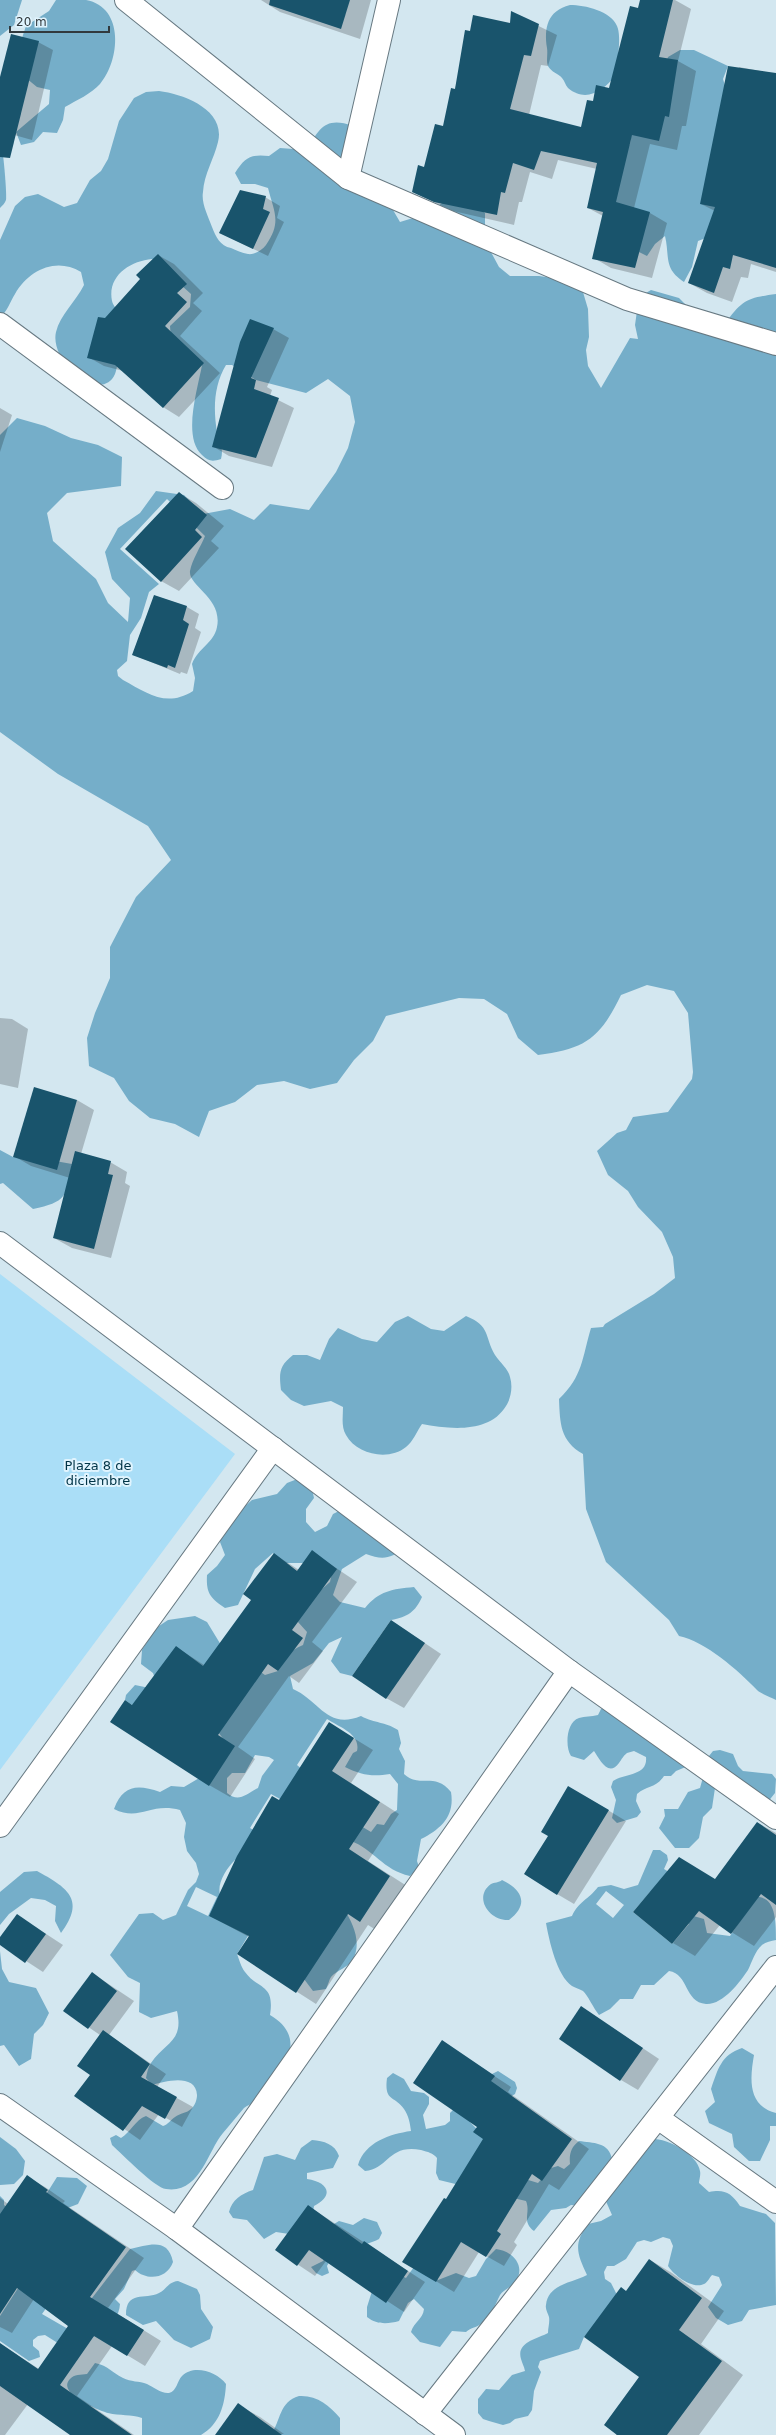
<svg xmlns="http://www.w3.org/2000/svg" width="776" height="2435" viewBox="0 0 776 2435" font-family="'DejaVu Sans',sans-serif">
  <rect width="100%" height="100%" fill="#d3e7f0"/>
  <polygon fill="#aadef7" points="0,1274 235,1454 0,1770"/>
  <g fill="#75aec9" fill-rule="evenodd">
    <polygon points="0,0 22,0 14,25 0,36"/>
    <path d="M56,0C65,0 77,0 86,0C125,7 120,61 100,84C91,94 77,100 65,107L63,120L57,133L43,132L34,142L21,145L16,132L49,104L50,90L37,87L26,78L22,38L26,26L49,11Z"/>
    <path d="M570,5C585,5 611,11 617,26C622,37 617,64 615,76C603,91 586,103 568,88C565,85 565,81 562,78C559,74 551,72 548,66C546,61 548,54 547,48C544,28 547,11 570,5Z"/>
    <path d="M680,50H694L728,66L723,79L727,92L721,198L711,236L698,241L692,267L684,282C663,268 670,257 665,236L655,244L647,256L635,250L614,204L619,152L630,144C633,113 659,87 668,57Z"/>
    <path d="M159,91C184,94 226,110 218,142C214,159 204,174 203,192C201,203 208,216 212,227C216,237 220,246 231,248C236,250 242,253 248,254C255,255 262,250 266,245C282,222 274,212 268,188L255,184H241L235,173C245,157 251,154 269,156L280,148L307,150C319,128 326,116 353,126L358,172L391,196L393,210L400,222L426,214L448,199L474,204L485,213V241L499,267L510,276H539L580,282L588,309L589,337L586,350L588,366L601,388L630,338L638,339L635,325L639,297L651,290L679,298L689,308L725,324C742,300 747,298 776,294V1700C771,1697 761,1694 757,1690C739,1671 705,1641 679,1636L669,1620L606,1562L586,1509L583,1454C560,1441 560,1423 559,1399C583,1376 582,1358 591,1328L603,1327L605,1324L654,1294L675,1278L673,1257L662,1232L638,1207L628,1191L608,1175L597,1151L617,1133L626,1130L633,1117L668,1112L692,1079L693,1072L688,1013L674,991L647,985L621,995C600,1038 586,1049 538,1055L518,1038L507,1014L484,999L459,998L386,1016L373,1041L354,1060L337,1083L310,1089L284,1081L257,1085L235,1102L209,1111L199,1137L175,1124L150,1118L129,1101L114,1078L89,1066L87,1038L95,1013L110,978V947L136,897L171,860L148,826L58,774L0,732V435L17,418L45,426L71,438L98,445L122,457L121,486L67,493L47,513L53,541L96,579L108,603L128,622L130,598L112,579L105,552L118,528L140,513L156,491L184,495L203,514L230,509L254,520L270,504L309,510L336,472L348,448L355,422L350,396L328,379L306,393L256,380L232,365H226C214,385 213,408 217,432C219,442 224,448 221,459C212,462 208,461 202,455C182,437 198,388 202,365L171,339L170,326L190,307L191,294L152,259C130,261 107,276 112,301C113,306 118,310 119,314C122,323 119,366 115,374C101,405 49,362 56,332C60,315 76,301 84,285L81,272C56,257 29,270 15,294C10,302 7,312 0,317V240L15,206L25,197L38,194L64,207L77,203L90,180L101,171L108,159L119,121L134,98L146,92ZM167,499L205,536C201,546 192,560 190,571C188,586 223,598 217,627C214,643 198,648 192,664L195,678L193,691C166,708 147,693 123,680L118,676L117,670L127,661L130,635L141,618L149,592L159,584L120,549Z"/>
    <path d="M0,139C3,145 7,194 6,200C5,203 2,206 0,208Z"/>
    <path d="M0,1150L13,1157L27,1156L72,1164C67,1197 66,1202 33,1209L3,1183L0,1184Z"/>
    <path d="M408,1316L431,1329L444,1331L466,1316C491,1326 484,1336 495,1355C500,1363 508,1368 510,1377C513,1387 511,1398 506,1406C489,1434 449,1429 422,1424C417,1431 413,1442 406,1447C389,1461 357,1455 346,1435C341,1427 343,1416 343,1407L331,1401L304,1406L291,1400L281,1390C279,1373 279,1366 293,1355H307L320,1360L329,1339L338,1328L362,1339L377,1342L395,1322Z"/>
    <path d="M300,1478L311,1485L314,1498L306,1509V1522L315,1532L327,1526L333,1514L345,1508L404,1548C391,1559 382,1560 366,1554L342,1569L333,1595L340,1602L365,1608C379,1591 392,1589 414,1587L422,1597C415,1612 408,1617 391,1620L352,1676L340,1673L331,1661L342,1637L329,1643L313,1663L290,1676L293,1689C320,1701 327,1730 361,1716C376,1724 384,1721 398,1730L401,1743L399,1749L405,1761L404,1774C420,1789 434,1771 451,1792C455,1816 441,1829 421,1839L417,1861L419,1867L410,1876C383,1870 373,1849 351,1841L235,1860C226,1869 217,1883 220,1895L344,1909C353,1923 362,1943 353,1959C348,1968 337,1970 331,1977C329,1980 328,1985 326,1989L313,1991L304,1979L251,1931L237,1954C239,1959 241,1967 245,1972C258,1990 275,1983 270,2015C310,2038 283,2074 260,2100C256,2104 248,2104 244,2108C237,2116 230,2125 223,2133C207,2152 200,2194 166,2189C155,2188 122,2154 112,2145L110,2138L116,2135L121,2138C131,2132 135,2120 146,2116L163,2126C169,2124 170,2120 175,2117C180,2113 187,2113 191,2109C195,2106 197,2099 197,2095C196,2073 165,2081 152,2085L146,2078C147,2073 148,2067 151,2063C165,2042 184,2042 177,2011L151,2018L139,2012L140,1983L128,1977L110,1955L139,1914L153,1913L163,1920L176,1915L188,1890L196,1882L199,1874L196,1863L187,1851L184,1837L186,1823L180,1810C150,1802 140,1822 114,1809C123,1785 137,1784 160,1792L171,1786L184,1787L206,1774L224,1740L216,1729L136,1708L125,1700L126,1695L135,1685L159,1690L153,1673L141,1664L142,1650L156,1628L168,1620L195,1616L207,1622L221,1645L265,1675L278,1671C283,1657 289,1651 303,1645L307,1632L298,1622L300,1608L330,1582L333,1568L308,1563H282L273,1553L255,1569L238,1605L225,1608C210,1598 206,1593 207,1575L217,1566L225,1555L220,1542L224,1529L242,1509L252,1500L277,1494L287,1483ZM327,1719C339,1727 361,1734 357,1751L353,1753L345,1767C361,1775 372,1777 390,1774L398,1784L397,1810L391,1814L384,1825L377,1824L371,1832L314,1798L304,1771L297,1765ZM255,1755L269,1757L274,1760L262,1776L258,1788C246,1794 239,1803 227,1793V1778L232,1773H245ZM271,1794L298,1809L275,1843L250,1828ZM196,1887L217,1897L208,1916L187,1906Z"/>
    <path d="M608,1706L688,1766L676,1771L671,1776H664C655,1789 647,1785 637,1794L636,1801L641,1812L637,1817L617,1823L612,1818L616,1800L611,1787L613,1781C626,1773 648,1776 646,1757L634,1751L627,1753C623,1756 622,1759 619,1763C608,1778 599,1758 594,1751L584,1760L571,1756C565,1747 566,1722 579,1718C585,1716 591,1717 598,1715L601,1709Z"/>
    <polygon points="720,1750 733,1754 738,1766 743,1771 772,1774 776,1779 775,1793 767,1803 715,1788 712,1808 703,1817 699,1838 689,1848 675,1848 659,1828 665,1816 664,1809 678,1809 688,1792 700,1788 709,1756 713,1751"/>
    <path d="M653,1850H660L667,1855L668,1860L664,1869L679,1878L690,1915L704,1919L707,1933L730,1936L756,1897C776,1896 776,1922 776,1940C771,1941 766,1942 762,1945C755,1951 752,1962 748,1970C740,1982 723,2005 706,2004C684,2002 689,1974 669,1971L654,1985H641L633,1999H620L610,2009L599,2015C594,2009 587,1994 583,1991C580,1989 575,1988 572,1986C557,1976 549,1940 546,1923L572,1916C579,1901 588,1900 598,1887L611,1885L624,1889L638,1885ZM606,1891L624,1905L613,1918L596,1904ZM650,1892L689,1924L672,1944L633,1912Z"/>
    <path d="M37,1871C66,1887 87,1899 61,1933L55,1921L56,1906L45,1900L31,1898L9,1914L0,1925V1892L24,1872Z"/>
    <path d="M502,1880C523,1890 529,1905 509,1920C489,1921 473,1897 491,1884C494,1882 499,1883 502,1880Z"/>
    <polygon points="0,1951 2,1969 9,1982 36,1988 49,2013 43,2025 34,2034 31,2059 19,2066 4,2045 0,2046"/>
    <path d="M742,2048L754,2055C750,2078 747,2106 776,2113V2126H770V2140L760,2161H749L734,2147L732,2134L709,2123L705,2111L715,2102L711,2089C718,2069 721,2055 742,2048Z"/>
    <path d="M498,2071L515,2082L517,2088L515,2094L470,2122L525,2179L538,2183L551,2168L558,2166L564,2169L570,2164C569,2154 571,2147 579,2141C593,2143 609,2142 612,2159C622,2153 633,2144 644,2140C661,2134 697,2153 700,2171C701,2175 699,2180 699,2183L709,2192C725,2189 731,2193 740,2206L766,2214L775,2223L776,2305L749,2310L742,2321L728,2325L716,2318L708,2307L722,2285L719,2277L712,2275C710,2277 707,2283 704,2284C692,2290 673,2274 668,2266L673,2246L670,2239L663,2237L651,2242L644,2240L637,2242L626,2259L614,2266H607L604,2272L605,2279L611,2283L619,2299L584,2337L579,2349L540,2361L538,2367L541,2372L534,2391L532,2410L528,2416L515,2419L510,2423L503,2425L489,2421L483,2419L478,2413V2399L486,2389L499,2390L512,2375L525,2371C524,2366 522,2363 521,2359C516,2342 537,2339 548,2333C548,2328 550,2322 549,2317C548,2313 545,2309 546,2305C548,2284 572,2283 587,2275C577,2253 573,2244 588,2224L601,2221L612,2215L601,2190L584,2206L571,2205L566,2208L551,2210L534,2231C521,2221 531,2213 526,2201L439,2180L436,2173L437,2158C433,2153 428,2152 421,2150C388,2144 389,2169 365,2171L358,2165C365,2142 390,2134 411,2131C410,2124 409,2116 404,2109C394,2095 384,2102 387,2078L393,2073L404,2079L411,2091L424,2093L429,2097V2104L423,2115L426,2129L445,2125L450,2121V2113L486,2077Z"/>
    <polygon points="0,2137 16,2149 25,2161 23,2175 14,2184 0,2185"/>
    <path d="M312,2140C324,2141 335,2144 339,2156L333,2168L307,2173V2179C328,2182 335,2195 314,2206L313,2212L289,2234L276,2232L264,2239L247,2220L233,2218L229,2212C232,2200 241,2194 253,2190L264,2157L277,2154L295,2160L301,2148Z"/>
    <path d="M57,2177L77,2178L87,2186L78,2204L65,2209L78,2263L42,2314L68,2329L130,2249C149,2245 168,2237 173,2262C167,2279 147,2281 135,2270L132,2271L124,2289L115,2299L120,2304C119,2328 86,2338 72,2352L45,2335L38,2336L33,2340V2346L39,2351L40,2357L29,2361L0,2341V2316L35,2262L0,2239V2196L4,2200V2205L28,2223Z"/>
    <path d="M364,2218L377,2222L382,2233L379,2239C364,2247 335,2249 327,2266L329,2273L322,2276L316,2273L311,2267L323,2261L327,2255L334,2224L339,2221L353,2225Z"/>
    <path d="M496,2249C512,2251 526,2265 516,2281C512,2287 503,2290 500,2295C495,2305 491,2317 482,2323C477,2328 471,2327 466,2332L452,2331L440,2347L420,2342L411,2332C414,2322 423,2319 424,2309L414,2299L408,2303L399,2321C388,2324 377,2325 367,2317V2307L373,2288L400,2275L406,2278L414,2267L434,2274L438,2280L456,2273L469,2278L476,2276L486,2259Z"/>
    <path d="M178,2281L197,2289L200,2295L201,2309L213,2327L210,2339L191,2348L174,2340L156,2321L143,2325L126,2315C126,2290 145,2300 159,2293C167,2289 168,2282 178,2281Z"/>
    <path d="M95,2363C109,2366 111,2372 123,2378C131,2382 139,2381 147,2384C153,2387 162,2394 169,2393C177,2391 177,2381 182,2376C194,2364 217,2372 226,2384C225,2404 220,2424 201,2435H142V2418C131,2414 120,2416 108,2413C98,2410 56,2393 70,2379C74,2374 81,2375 87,2374Z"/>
    <path d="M299,2396C317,2395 329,2405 340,2418V2435H271C281,2420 279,2402 299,2396Z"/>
  </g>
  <g fill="#0003">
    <polygon points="261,0 371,0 360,39 280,12"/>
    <polygon points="641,0 675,0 691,9 678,61 696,71 686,126 682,126 677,150 650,144 634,208 650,213 667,223 652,278 611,268 594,258 603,216 588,208 597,169 558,160 552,179 530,172 522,202 519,202 514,225 453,211 413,192 444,128 471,32 511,24 512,13 557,35 548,66 541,65 529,115 582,129 593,102 610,89"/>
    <polygon points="38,42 53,50 32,140 0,131 0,81"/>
    <polygon points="739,67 776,74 776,272 751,264 748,278 741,277 732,302 707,293 689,283 715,211 701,204"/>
    <polygon points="265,197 280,206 277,218 284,222 268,256 220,233"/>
    <polygon points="158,255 174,264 203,293 193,303 202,311 180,336 220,373 179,417 163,407 123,371 104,366 88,357"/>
    <polygon points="273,329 289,338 267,387 272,390 270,396 294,408 272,467 229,456 214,447"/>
    <polygon points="0,408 12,415 0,452"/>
    <polygon points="179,493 196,503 224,526 211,541 219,548 179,591 161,581"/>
    <polygon points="155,596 187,607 199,614 195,628 201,632 187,674 181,672 180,674 134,655"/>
    <polygon points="0,1018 12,1019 28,1029 18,1088 0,1084"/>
    <polygon points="77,1100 94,1110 81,1154 110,1162 127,1172 125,1183 130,1186 111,1258 72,1248 54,1238 70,1178 31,1166 14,1156"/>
    <polygon points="312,1552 357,1582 312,1642 323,1651 299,1683 289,1676 238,1747 255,1759 230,1797 209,1785 133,1706 176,1647 204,1665 253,1600 274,1554 299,1570"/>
    <polygon points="392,1621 441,1654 404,1708 386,1698"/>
    <polygon points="329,1723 373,1750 351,1783 399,1814 368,1861 410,1888 381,1933 368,1925 316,2004 238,1954 249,1937 210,1916"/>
    <polygon points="586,1797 626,1821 574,1904 557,1894"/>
    <polygon points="758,1823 776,1833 776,1917 754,1946 720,1925 695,1956 673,1943"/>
    <polygon points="17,1915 63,1945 43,1972 0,1944 0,1939"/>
    <polygon points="92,1973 134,2001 109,2035 166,2074 157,2087 193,2107 182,2127 159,2114 140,2140 76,2095 91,2075 100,2035 65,2011"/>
    <polygon points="581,2007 659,2059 638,2090 621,2080"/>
    <polygon points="442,2042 511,2087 508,2092 589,2149 559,2190 549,2184 514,2242 517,2245 504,2266 479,2252 454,2292 404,2262 447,2201 485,2139"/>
    <polygon points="27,2177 45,2187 65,2201 63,2203 144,2258 108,2308 161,2341 145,2366 112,2346 77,2396 134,2435 72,2435 28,2404 5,2435 0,2435 0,2344 39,2369 70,2326 34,2299 12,2333 0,2327 0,2198 8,2204"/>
    <polygon points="308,2206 425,2282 404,2312 326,2261 315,2276 276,2250"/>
    <polygon points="650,2260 672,2273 724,2311 701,2344 743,2375 699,2435 616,2435 640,2377 627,2292"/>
    <polygon points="238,2405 260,2417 284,2434 216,2435"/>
  </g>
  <g fill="#19546c">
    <polygon points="270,0 350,0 341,29 269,5"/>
    <polygon points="640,0 673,0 659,57 678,60 669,117 665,116 659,141 632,135 616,202 650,212 635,268 592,259 603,212 587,208 597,163 541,151 534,170 513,163 505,193 501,192 497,215 434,202 412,192 418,165 424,167 435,124 443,126 451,88 455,89 465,30 470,31 473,15 510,23 511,11 539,24 531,56 524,55 510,109 581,127 587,100 593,101 596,85 609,88 630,6 638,8"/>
    <polygon points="11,34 39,41 10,158 0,157 0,77"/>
    <polygon points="728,66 776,73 776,268 733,255 730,269 723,267 714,293 688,283 715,207 700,204"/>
    <polygon points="240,190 266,196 263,209 270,212 253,249 219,233"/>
    <polygon points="158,254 187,284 177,293 187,302 165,326 204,363 163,408 115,365 87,358 98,317 105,318 140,279 136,275"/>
    <polygon points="250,319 274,328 251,378 256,380 254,389 279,398 256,458 212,447 240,342"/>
    <polygon points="179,492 207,515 195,530 202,537 161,582 125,549"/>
    <polygon points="154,595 187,606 183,620 189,624 175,668 168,665 167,668 132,655"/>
    <polygon points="34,1087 77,1100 57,1170 13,1157"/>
    <polygon points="75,1151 111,1161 108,1174 113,1175 94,1249 53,1238"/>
    <polygon points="312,1550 337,1569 292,1630 303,1638 278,1671 268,1664 218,1735 235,1746 209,1786 110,1722 125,1700 132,1705 176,1646 203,1666 251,1600 243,1594 274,1553 297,1571"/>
    <polygon points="391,1620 425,1643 386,1699 352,1676"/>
    <polygon points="329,1722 354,1738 332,1771 380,1802 349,1849 390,1876 360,1922 348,1914 296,1993 237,1954 249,1936 209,1916 237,1856 272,1796 279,1800"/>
    <polygon points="568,1786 609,1810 557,1895 524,1874 548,1836 541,1832"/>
    <polygon points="757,1822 776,1835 776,1905 761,1894 731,1934 699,1911 672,1944 633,1912 679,1857 715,1879"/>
    <polygon points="17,1914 46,1934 25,1963 0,1945 0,1937"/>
    <polygon points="92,1972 117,1991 88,2029 63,2011"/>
    <polygon points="581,2006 643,2048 620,2081 559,2039"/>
    <polygon points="103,2030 150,2064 141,2077 177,2097 165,2119 142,2106 123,2131 74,2096 90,2075 77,2066"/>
    <polygon points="442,2040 495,2076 491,2081 572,2139 542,2181 532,2174 497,2231 501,2234 486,2257 461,2242 436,2282 402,2262 444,2198 446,2199 483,2139 473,2132 477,2127 413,2083"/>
    <polygon points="27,2175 48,2190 46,2192 126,2247 90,2297 144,2330 127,2356 94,2336 60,2385 132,2435 70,2435 0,2386 0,2343 38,2369 68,2326 17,2288 0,2314 0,2214"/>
    <polygon points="308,2205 362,2244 364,2241 408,2271 386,2303 309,2250 297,2266 275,2250"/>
    <polygon points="649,2259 702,2298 679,2330 722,2361 667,2435 617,2435 604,2425 639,2377 584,2337 621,2287 626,2291"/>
    <polygon points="238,2403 282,2435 215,2435"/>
  </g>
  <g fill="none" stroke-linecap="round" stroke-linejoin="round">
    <g stroke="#677982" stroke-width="24">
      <g id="minor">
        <polyline points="126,0 348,178 627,299 776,344"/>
        <polyline points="348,178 389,0"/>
        <polyline points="0,324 222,488"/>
        <polyline points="0,1243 569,1671 776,1818"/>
        <polyline points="0,1826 273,1448"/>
        <polyline points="0,2105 177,2229 454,2435"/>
        <polyline points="658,2118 776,2202"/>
        <polyline points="177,2229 569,1671"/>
        <polyline points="425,2414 776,1967"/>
      </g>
    </g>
    <use href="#minor" stroke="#fff" stroke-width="22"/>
  </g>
  <g text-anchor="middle" stroke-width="4" stroke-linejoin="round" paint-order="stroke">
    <g font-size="13" fill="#003447" stroke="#e0f4fe">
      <text x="98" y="1470">Plaza 8 de<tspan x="98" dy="15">diciembre</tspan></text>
    </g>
  </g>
  <path d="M10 26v6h99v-6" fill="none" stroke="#31393d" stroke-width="2"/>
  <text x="16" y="26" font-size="12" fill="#31393d" stroke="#e0f4fe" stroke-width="3" paint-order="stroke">20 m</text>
</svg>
